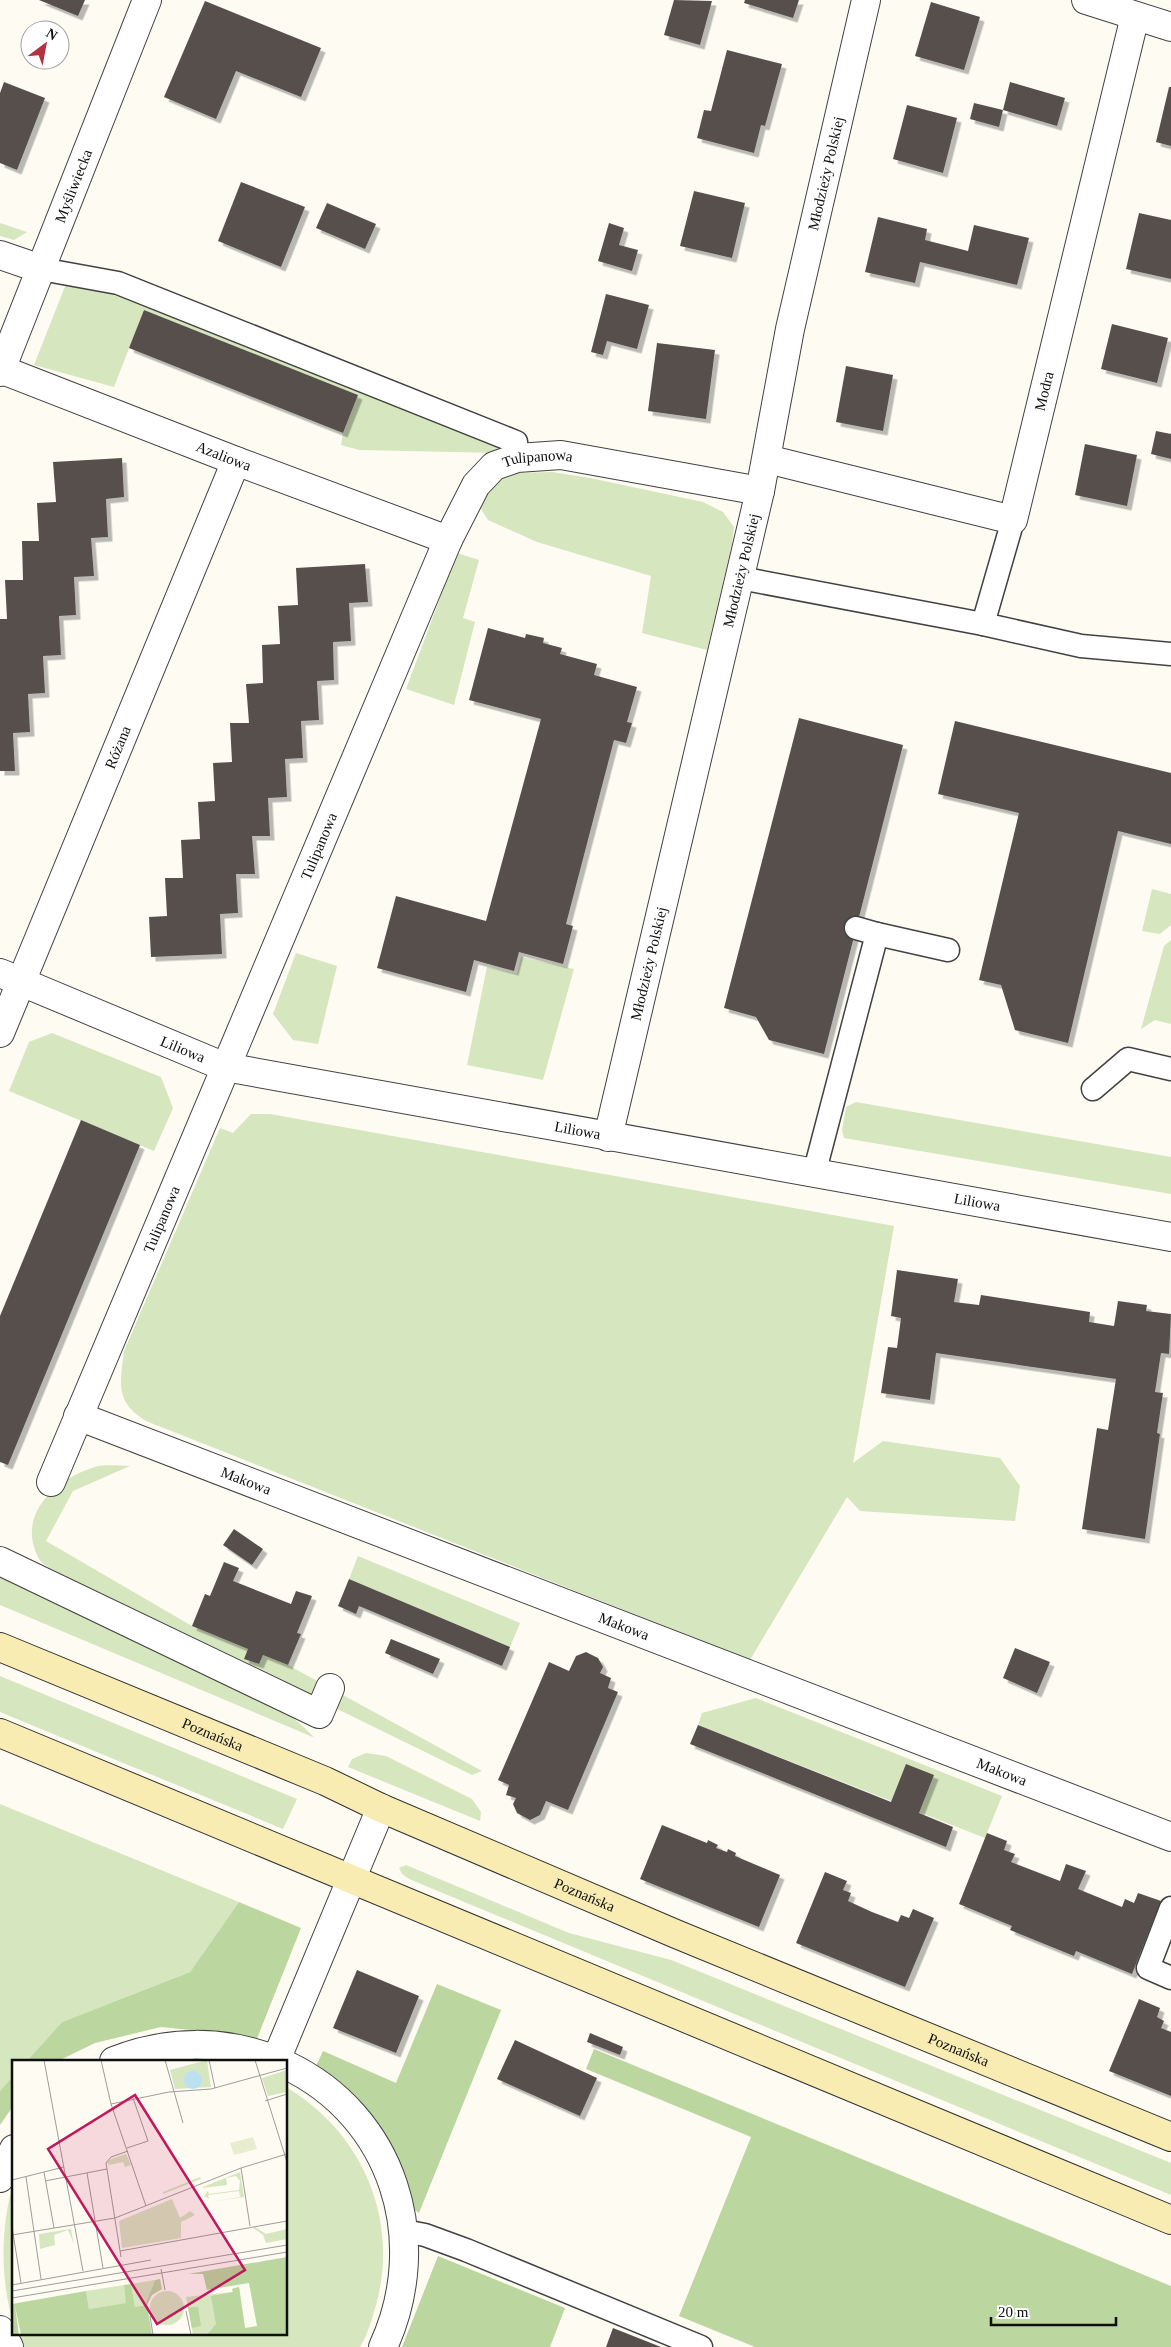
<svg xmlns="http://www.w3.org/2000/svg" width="1171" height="2347" viewBox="0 0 1171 2347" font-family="Georgia,serif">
  <defs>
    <filter id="shadow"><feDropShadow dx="4.5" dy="4.5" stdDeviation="0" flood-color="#0004"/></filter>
  </defs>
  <rect width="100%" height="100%" fill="#fefbf3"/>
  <g fill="#d6e6be">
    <polygon points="0,223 27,232 14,240 0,236"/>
    <polygon points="66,284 93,287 506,446 500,453 359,450 341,445 343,433 358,395 144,310 114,387 34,365"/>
    <polygon points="552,472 590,478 703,502 723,512 734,527 732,544 707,650 642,633 651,576 537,542 488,520 481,509 482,495 493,481 513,473"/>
    <polygon points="457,553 479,560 463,618 475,622 454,705 406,689"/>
    <polygon points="1152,889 1171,894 1171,925 1160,934 1142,931"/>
    <polygon points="1171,940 1171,1024 1155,1020 1141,1029 1164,946"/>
    <polygon points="296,953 337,966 318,1044 293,1040 273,1014"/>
    <polygon points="521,957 574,969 543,1080 467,1065 487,967 517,974"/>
    <polygon points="52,1033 161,1077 173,1108 154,1151 9,1091 29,1042"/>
    <polygon points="856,1102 1171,1157 1171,1194 844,1138 842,1130 846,1107"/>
    <path d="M251,1114H270L894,1226L853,1463L883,1441L1000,1458L1020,1486L1015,1521L860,1511L847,1497L750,1660L146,1421C115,1402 120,1384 124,1351L220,1128L233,1133Z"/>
    <path d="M130,1466L73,1491L46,1541L192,1626L248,1649L245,1659L259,1664L263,1655L288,1665L482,1771L472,1775L55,1571C50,1568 40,1563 38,1557C16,1514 57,1478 95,1467C105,1464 119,1466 130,1466Z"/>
    <polygon points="358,1556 520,1623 510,1647 349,1579"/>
    <polygon points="0,1573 284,1709 315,1738 0,1605"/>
    <polygon points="0,1676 297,1799 283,1829 0,1712"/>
    <polygon points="756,1698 1002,1796 985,1838 698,1725 702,1713"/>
    <polygon points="366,1753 386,1756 472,1799 481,1812 480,1821 348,1767 352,1759"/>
    <polygon points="0,1804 239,1902 190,1972 62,2022 27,2061 14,2061 14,2075 0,2091"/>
    <polygon points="406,1865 569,1933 671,1960 1171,2163 1171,2195 409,1879 402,1874 399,1868"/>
    <path d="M286,2087C362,2132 400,2219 376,2305C372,2319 368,2334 360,2347H24L17,2333H286Z"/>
    <path d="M14,2181V2326C0,2280 0,2227 14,2181Z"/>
  </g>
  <g fill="#bbd69f">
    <polygon points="239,1902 301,1928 256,2041 230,2034 161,2027 95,2043 58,2061 27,2061 62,2022 190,1972"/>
    <path d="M437,1984L501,2010L419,2213L412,2208C410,2200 410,2190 407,2182C393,2138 352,2092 316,2066L323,2051L396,2083Z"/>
    <polygon points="594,2049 1171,2286 1171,2347 755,2347 679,2316 751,2137 586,2069"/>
    <polygon points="14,2075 14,2105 0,2125 0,2091"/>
    <polygon points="438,2256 565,2308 550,2347 402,2347"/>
  </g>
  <g fill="#57504c" filter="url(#shadow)">
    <polygon points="39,0 85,0 78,16"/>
    <polygon points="674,0 712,1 700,45 664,35"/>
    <polygon points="745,0 799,0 793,18 744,3"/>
    <polygon points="205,1 321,48 301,97 236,71 216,119 164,97"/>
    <polygon points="931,2 980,17 964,70 915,56"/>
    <polygon points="727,50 782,64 765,126 761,125 754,153 697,138 704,110 711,111"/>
    <polygon points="4,82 45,98 17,170 0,163 0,93"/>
    <polygon points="1010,82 1065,98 1057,126 1003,110"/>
    <polygon points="1169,87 1171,87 1171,146 1156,142"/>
    <polygon points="974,103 1003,110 999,127 970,119"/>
    <polygon points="907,105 957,118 943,173 893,159"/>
    <polygon points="241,182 305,207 281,267 218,241"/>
    <polygon points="694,191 745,203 732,258 680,246"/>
    <polygon points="327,203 376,224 365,249 316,228"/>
    <polygon points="1139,213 1171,220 1171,279 1126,269"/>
    <polygon points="878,217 927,229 925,240 968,251 974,225 1029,238 1017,285 920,262 915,283 865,272"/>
    <polygon points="609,223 624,228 619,245 638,250 632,271 598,261"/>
    <polygon points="606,294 649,305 637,349 607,341 603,355 591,352"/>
    <polygon points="144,310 358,395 343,433 129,348"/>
    <polygon points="1112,324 1168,338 1157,383 1101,369"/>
    <polygon points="657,343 715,350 706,419 648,411"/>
    <polygon points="846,366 893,375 883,431 836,422"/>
    <polygon points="1156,431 1171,434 1171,459 1151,454"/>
    <polygon points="1085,444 1137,455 1127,506 1075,495"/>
    <polygon points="122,458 124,497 106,499 108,537 91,538 94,576 74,577 76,615 59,616 61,655 43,656 45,693 28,694 30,732 13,733 15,771 0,771 0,619 7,619 5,580 23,580 22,541 39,541 37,503 56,502 53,462"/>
    <polygon points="365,564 368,602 349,603 351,641 333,642 334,680 317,681 319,720 301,721 303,758 285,759 287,797 268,798 270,836 252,836 255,874 236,874 238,913 220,914 222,954 151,957 149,917 167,916 165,878 183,878 181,840 200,839 198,802 215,801 213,763 232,762 230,723 249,723 246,684 263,683 262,645 280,644 278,606 298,605 296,568"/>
    <polygon points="488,628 525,638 526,634 544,638 543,643 562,648 560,654 597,664 594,675 637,687 627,722 632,723 626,743 614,740 566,924 573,926 563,964 519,952 514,971 474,960 466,992 377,968 396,896 486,921 541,719 469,700"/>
    <polygon points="799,718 903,745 824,1054 769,1040 756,1017 724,1008"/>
    <polygon points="955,721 1171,773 1171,844 1118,831 1068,1043 1015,1030 1001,985 979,980 1019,813 938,794"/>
    <polygon points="81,1120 140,1145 8,1465 0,1462 0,1316"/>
    <polygon points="897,1270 958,1279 954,1302 979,1305 981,1295 1090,1312 1089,1322 1114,1326 1118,1301 1147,1305 1146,1311 1171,1314 1169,1354 1161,1353 1155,1392 1163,1393 1157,1433 1160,1434 1145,1539 1082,1529 1097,1428 1108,1430 1116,1379 936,1353 930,1400 881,1393 888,1347 897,1348 901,1318 891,1316"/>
    <polygon points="234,1529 263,1549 252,1565 223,1545"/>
    <polygon points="224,1562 239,1568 233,1581 291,1604 296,1591 312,1596 297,1633 301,1634 288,1665 263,1655 259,1664 244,1659 248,1649 192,1626 205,1594 210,1596"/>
    <polygon points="349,1579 510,1647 502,1666 359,1606 356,1614 338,1606"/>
    <polygon points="391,1639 440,1659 433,1674 385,1653"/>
    <polygon points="1015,1648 1050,1662 1037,1693 1003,1678"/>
    <polygon points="586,1652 598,1658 603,1667 600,1673 611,1678 608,1688 618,1692 568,1810 546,1801 540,1815 530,1820 517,1813 513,1804 516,1798 506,1795 509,1785 498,1780 549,1662 569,1671 576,1656"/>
    <polygon points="698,1725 891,1802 906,1764 934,1775 919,1813 953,1827 946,1847 690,1744"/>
    <polygon points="662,1825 707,1843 708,1840 718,1845 716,1848 727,1852 728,1849 736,1853 735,1856 780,1875 759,1927 640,1879"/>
    <polygon points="987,1833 1007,1841 1004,1850 1015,1854 1011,1862 1060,1881 1066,1864 1086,1871 1078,1889 1122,1907 1125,1899 1134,1903 1138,1893 1161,1901 1132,1974 1076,1951 1074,1956 1010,1930 1012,1926 959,1904"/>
    <polygon points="825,1872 847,1881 843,1890 851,1893 848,1901 872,1912 898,1922 901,1915 909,1918 913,1909 934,1918 905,1987 796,1943"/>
    <polygon points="357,1970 419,1996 396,2053 333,2028"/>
    <polygon points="1139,1999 1160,2008 1157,2017 1164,2021 1161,2028 1171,2032 1171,2096 1109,2071"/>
    <polygon points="590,2033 623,2047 620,2055 587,2042"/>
    <polygon points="515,2040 597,2078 580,2116 497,2079"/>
    <polygon points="613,2328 661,2347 606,2347"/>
  </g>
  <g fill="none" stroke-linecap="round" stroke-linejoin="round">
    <g stroke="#424242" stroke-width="25">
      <g id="service">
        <polyline points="41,269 118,283 516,442 517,458"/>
        <polyline points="1013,520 983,624 1081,646 1171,654"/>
        <polyline points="740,578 983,624"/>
        <polyline points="877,934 948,950"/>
        <polyline points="1093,1089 1128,1059 1171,1069"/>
        <polyline points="814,1174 877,934 856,928"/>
        <polyline points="1171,1908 1148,1968 1171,1978"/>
        <polyline points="404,2231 425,2235 466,2250 701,2347"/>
      </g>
    </g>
    <g stroke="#424242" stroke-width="30">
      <g id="minor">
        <polyline points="1086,0 1171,27"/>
        <polyline points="0,255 41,269"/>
        <path id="s1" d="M0,369L236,461L448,540"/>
        <path id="s2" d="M0,372L147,0"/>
        <path id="s3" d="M767,459L1013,520L1135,16"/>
        <path id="s4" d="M0,973L225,1067L1171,1237"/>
        <path id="s5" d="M0,1033L236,461"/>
        <path id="s6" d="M608,1137L760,491L790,329L866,0"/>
        <path id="s7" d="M78,1416L1171,1837"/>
        <path id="s8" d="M51,1482L448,540L476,485L494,466L517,458L561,455L760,491"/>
        <polyline points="0,1561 319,1714 330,1688"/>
        <polyline points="276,2060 381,1808"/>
        <path d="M114,2061C167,2040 224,2039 278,2061"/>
        <path d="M286,2065C394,2116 432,2241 383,2347"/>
        <polyline points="0,2178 14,2149"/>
        <polyline points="0,2330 9,2347"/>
      </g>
    </g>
    <g stroke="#313131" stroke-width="30">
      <g id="secondary">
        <path id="s9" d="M0,1647L325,1781L381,1808L676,1934L1171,2137"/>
        <polyline points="0,1733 1171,2220"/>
      </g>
    </g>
    <use href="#service" stroke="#fff" stroke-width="22"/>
    <use href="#minor" stroke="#fff" stroke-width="28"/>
    <use href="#secondary" stroke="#f8ecb3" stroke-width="28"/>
  </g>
  <g text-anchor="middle" stroke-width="5" stroke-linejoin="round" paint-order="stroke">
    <g font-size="15" fill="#0f0f0f" stroke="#fff">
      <text dy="5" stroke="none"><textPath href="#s6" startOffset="988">Młodzieży Polskiej</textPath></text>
      <text dy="5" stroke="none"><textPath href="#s2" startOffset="200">Myśliwiecka</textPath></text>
      <text dy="5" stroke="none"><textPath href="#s3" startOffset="386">Modra</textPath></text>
      <text dy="5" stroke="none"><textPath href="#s1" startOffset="240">Azaliowa</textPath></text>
      <text dy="5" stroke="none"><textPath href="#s8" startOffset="1155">Tulipanowa</textPath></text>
      <text dy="5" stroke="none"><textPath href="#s6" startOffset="582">Młodzieży Polskiej</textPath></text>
      <text dy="5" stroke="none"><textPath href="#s5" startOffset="309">Różana</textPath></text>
      <text dy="5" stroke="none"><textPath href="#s8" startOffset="690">Tulipanowa</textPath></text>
      <text dy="5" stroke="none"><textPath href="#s6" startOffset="178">Młodzieży Polskiej</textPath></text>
      <text dy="5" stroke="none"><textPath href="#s4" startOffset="198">Liliowa</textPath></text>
      <text dy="5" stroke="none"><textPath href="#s4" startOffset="602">Liliowa</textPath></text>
      <text dy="5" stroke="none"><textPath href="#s4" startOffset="1008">Liliowa</textPath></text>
      <text dy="5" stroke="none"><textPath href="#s8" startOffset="285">Tulipanowa</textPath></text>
      <text dy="5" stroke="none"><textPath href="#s7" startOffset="180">Makowa</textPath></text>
      <text dy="5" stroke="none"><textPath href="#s7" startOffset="585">Makowa</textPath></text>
      <text dy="5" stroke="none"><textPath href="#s9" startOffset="230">Poznańska</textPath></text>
      <text dy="5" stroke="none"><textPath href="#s7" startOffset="990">Makowa</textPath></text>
      <text dy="5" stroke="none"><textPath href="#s9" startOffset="635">Poznańska</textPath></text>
      <text dy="5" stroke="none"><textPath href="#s9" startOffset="1040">Poznańska</textPath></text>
    </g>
  </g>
  <g transform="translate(12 2060)">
    <rect width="275" height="275" fill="#fefbf3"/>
    <path d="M195,0L199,27L163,29L158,10ZM275,10V32L256,36L250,18ZM114,94L119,105L113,107L111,102L97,105L95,102L99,99ZM228,112L232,137L197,142L228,137L227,131L196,135L197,139L192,136L196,131L197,134L227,130L228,121L224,116L214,118L215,125L190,128L191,127ZM188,117L189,119L151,134V132ZM160,139L168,158L178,151L183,155L169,162V178L110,188L107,161ZM243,167L254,174L275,169V179L254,183L251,175L241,168ZM58,169L59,170L62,184L56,170L42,175L43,185L28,189L27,174ZM143,220L133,245L123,247L119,224ZM112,225L115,243L77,249L74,231ZM227,227L233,268H238L207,275H181L174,237L221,232L220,229ZM138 248a17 17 0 1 1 34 0a17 17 0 1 1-34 0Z" fill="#d6e6be"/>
    <path d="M275,197V275H195L204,264L199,236L221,232L220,229L227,227L233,268L245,266L237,223L195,230L191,214H176ZM148,219L150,229L140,235L135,245L140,275H9L3,246L7,275H0V244L74,231L77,249L114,243L112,225L119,224L123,247L133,245L143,220ZM176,247H186L189,266L180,268Z" fill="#bbd69f"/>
    <path d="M241,77L245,89L222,95L218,83Z" fill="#e6eecf"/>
    <path d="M172 20a9 9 0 1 1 18 0a9 9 0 1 1-18 0Z" fill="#bbe1f1"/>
    <path fill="none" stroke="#9e9d98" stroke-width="1" d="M32,0L71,211M89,0L99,44L134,146M153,0L171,63M197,0L203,28M243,0L275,102M253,41L275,34M99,44L157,32L199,29L275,8M115,88L136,81L121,38M229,108L238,166M32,112L42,168M75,113L91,208M14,117L29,219M0,120L52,107M33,121L95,109M0,167L9,223M0,175L103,158L229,108L275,94M108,191L275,161M109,197L94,103L99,97L116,91M149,209L153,230M0,225L139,200M0,231L275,185M0,238L275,192M174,251L179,275M138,256L141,275"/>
    <path fill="#c2185b" fill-opacity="0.15" stroke="#c2185b" stroke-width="2.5" d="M123,35L233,210L145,264L36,89Z"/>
    <rect width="275" height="275" fill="none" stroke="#0f0f0f" stroke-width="2.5"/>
  </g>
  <g transform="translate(45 45) rotate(32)"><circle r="24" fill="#ffffff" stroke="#9f9f9f"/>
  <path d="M0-4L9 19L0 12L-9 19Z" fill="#b43242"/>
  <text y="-8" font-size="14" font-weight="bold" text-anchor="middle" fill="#0f0f0f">N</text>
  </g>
  <path d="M991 2317v8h125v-8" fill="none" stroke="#0f0f0f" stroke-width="2.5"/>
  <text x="998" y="2317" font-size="15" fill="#0f0f0f" stroke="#ffffff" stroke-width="4" paint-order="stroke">20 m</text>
</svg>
